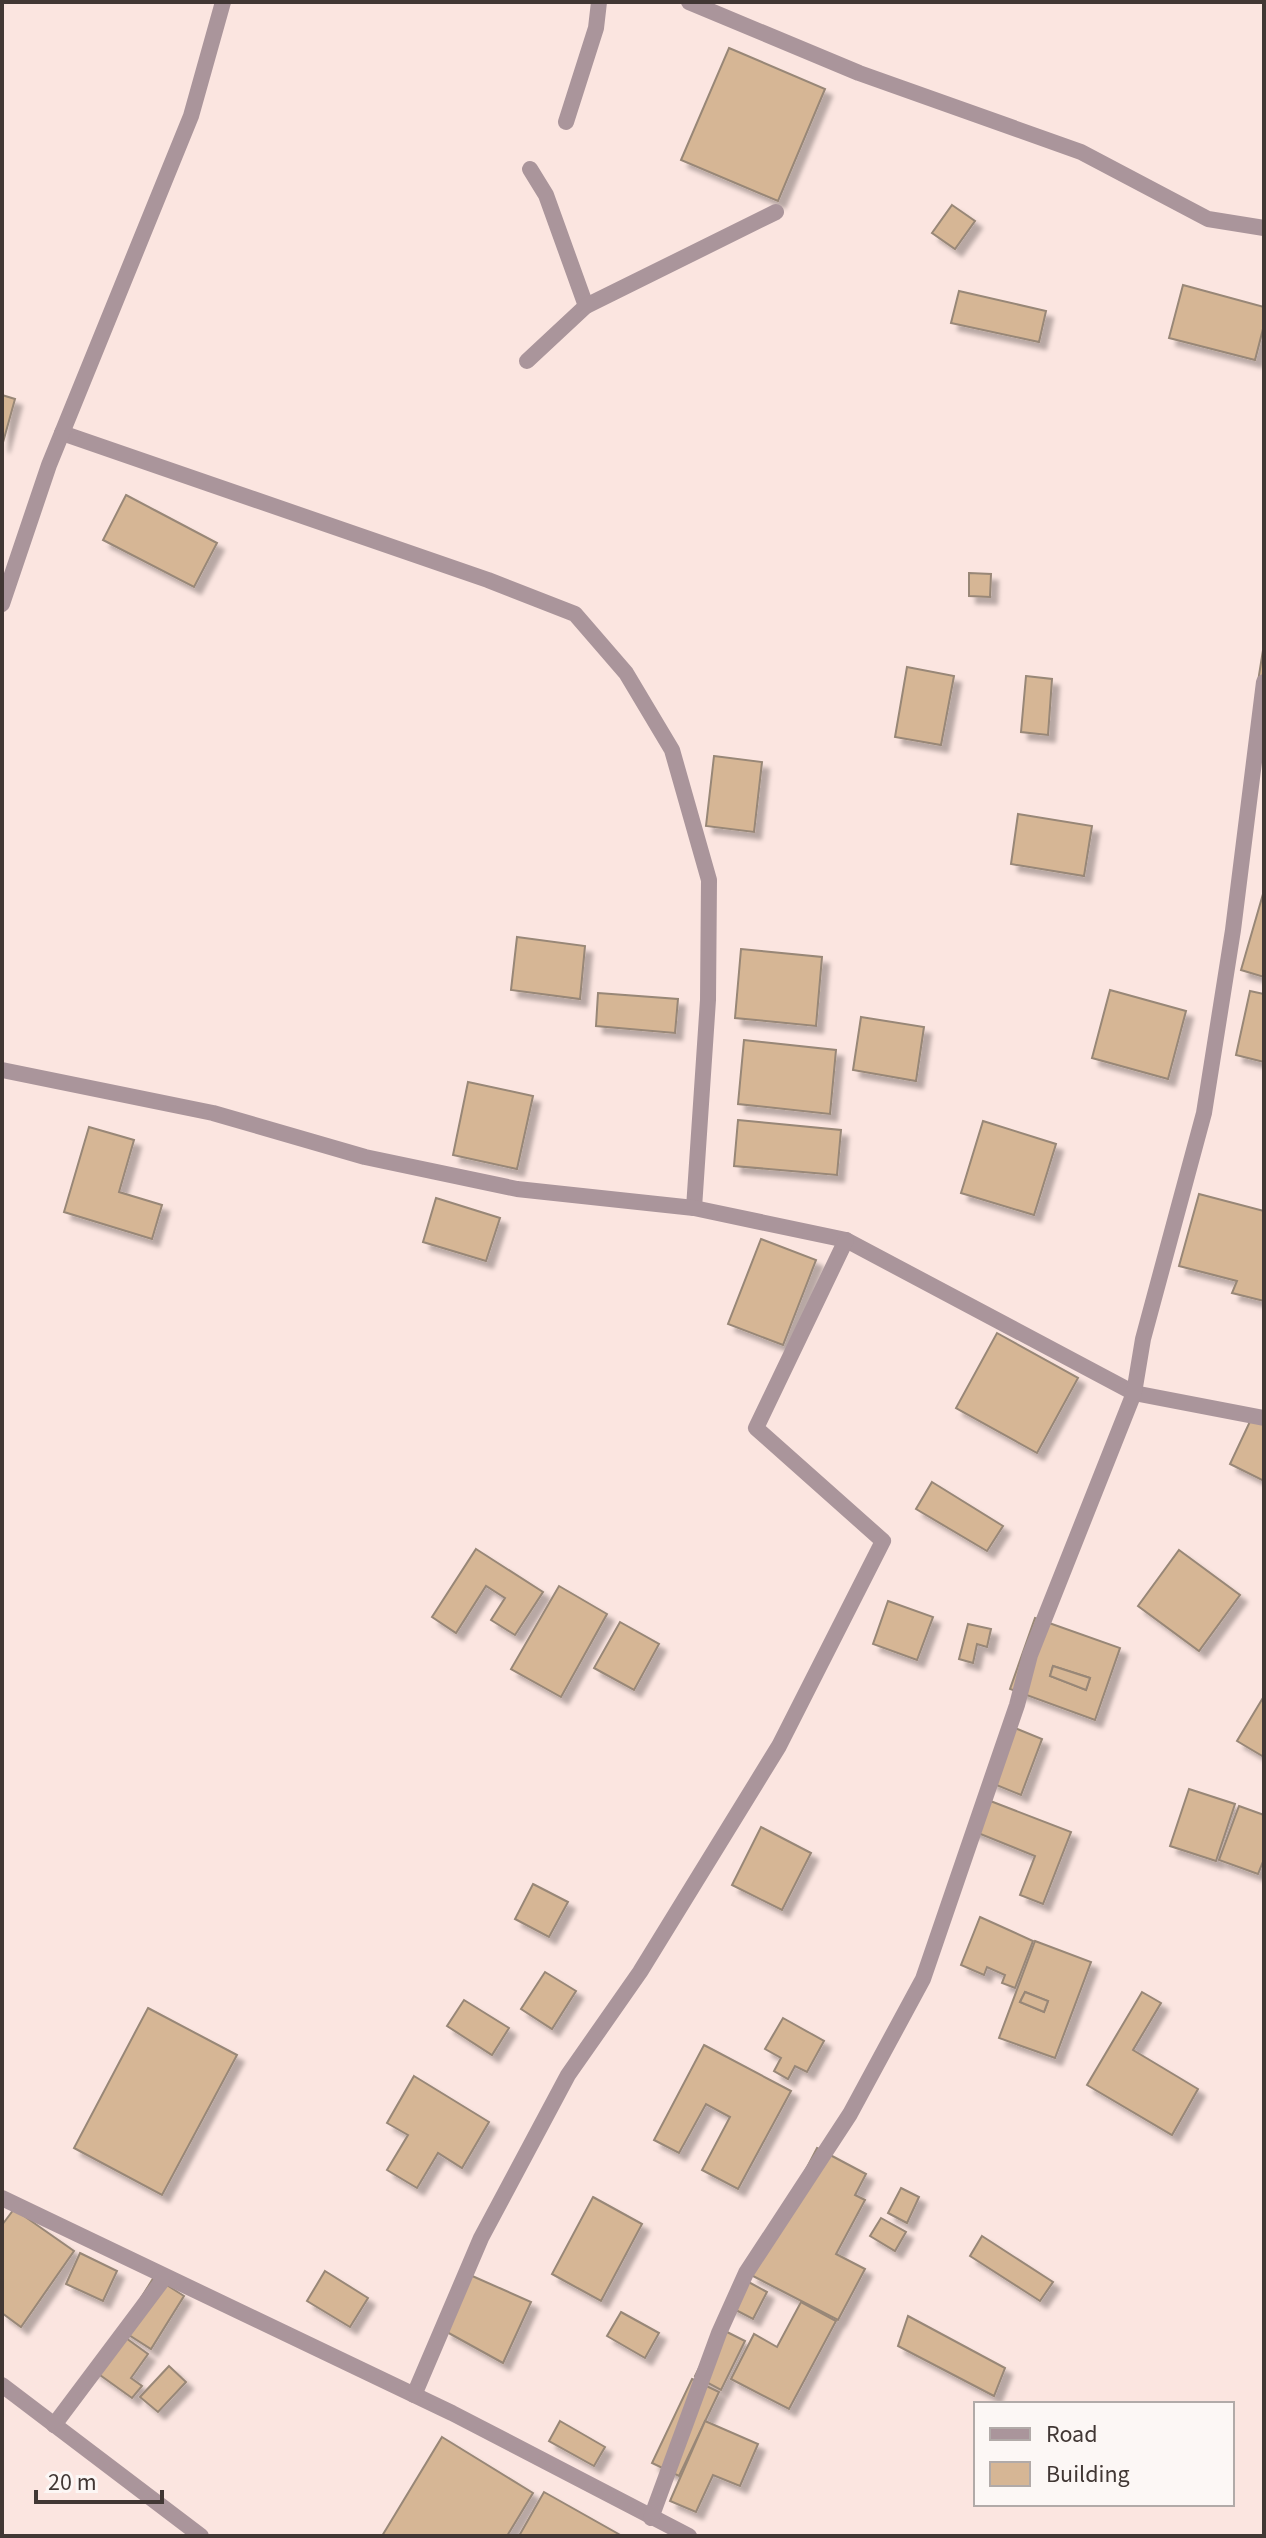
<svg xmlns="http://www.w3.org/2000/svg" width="1266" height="2538" viewBox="0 0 1266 2538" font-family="'Source Sans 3',sans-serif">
  <defs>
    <filter id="shadow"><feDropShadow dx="7" dy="7" stdDeviation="2" flood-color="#0004"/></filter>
  </defs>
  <rect width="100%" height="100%" fill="#fbe5e0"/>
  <g fill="#d6b695" stroke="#988777" stroke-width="2" fill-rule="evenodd" filter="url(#shadow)">
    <polygon points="729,48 825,89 778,201 681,160"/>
    <polygon points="952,205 975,221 955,249 932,233"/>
    <polygon points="1183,285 1264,307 1264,325 1255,360 1169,338"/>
    <polygon points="959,291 1046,311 1039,342 951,323"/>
    <polygon points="2,395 15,399 2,446"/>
    <polygon points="126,495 217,543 194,587 103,540"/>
    <polygon points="969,573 991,574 990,597 969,596"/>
    <polygon points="1263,650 1264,651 1264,696 1256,694"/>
    <polygon points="907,667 954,676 941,745 895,737"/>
    <polygon points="1026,676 1052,679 1048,735 1021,732"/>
    <polygon points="714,756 762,762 754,832 706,826"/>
    <polygon points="1018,814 1092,826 1084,876 1011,864"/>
    <polygon points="1263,894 1264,894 1264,977 1241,970"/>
    <polygon points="517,937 585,946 580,999 511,990"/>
    <polygon points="741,949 822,957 816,1026 735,1018"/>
    <polygon points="1110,990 1186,1011 1168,1079 1092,1058"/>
    <polygon points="1250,991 1264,994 1264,1062 1236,1055"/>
    <polygon points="598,993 678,999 675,1033 596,1026"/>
    <polygon points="861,1017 924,1027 916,1081 853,1070"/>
    <polygon points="744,1040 836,1050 830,1114 738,1104"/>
    <polygon points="468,1082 533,1096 517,1169 453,1155"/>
    <polygon points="738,1120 841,1130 837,1175 734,1166"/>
    <polygon points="983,1121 1056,1144 1034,1215 961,1193"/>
    <polygon points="89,1127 134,1140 119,1192 162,1205 152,1239 64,1212"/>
    <polygon points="1199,1194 1264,1211 1264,1301 1232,1293 1237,1281 1179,1266"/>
    <polygon points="436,1198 500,1218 486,1261 423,1242"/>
    <polygon points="761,1239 816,1260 783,1345 728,1324"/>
    <polygon points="997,1333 1078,1378 1037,1453 956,1408"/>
    <polygon points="1253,1415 1264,1420 1264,1481 1230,1464"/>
    <polygon points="932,1482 1003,1526 987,1551 916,1509"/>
    <polygon points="476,1549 543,1592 515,1635 491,1620 505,1598 486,1586 456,1633 432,1617"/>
    <polygon points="1179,1550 1240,1595 1199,1651 1138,1606"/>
    <polygon points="559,1586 607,1614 561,1697 511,1669"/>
    <polygon points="888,1601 933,1617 917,1660 873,1644"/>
    <path d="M1035,1618L1120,1648L1095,1720L1010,1689ZM1053,1666L1090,1678L1086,1690L1050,1676Z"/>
    <polygon points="620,1622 659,1644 634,1690 594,1668"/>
    <polygon points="968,1624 991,1629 987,1647 977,1644 973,1663 959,1659"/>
    <polygon points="1053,1666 1090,1678 1086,1690 1050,1676"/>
    <polygon points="1264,1696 1264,1757 1237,1741"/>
    <polygon points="1010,1726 1042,1739 1021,1795 989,1782"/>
    <polygon points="1189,1789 1235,1804 1216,1861 1170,1846"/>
    <polygon points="980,1797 1071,1832 1043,1904 1020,1895 1035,1856 968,1829"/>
    <polygon points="1239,1806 1264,1815 1264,1859 1258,1874 1219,1860"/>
    <polygon points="761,1827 811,1853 782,1910 732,1885"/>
    <polygon points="533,1884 568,1902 549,1937 515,1919"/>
    <polygon points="980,1917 1033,1941 1015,1988 1002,1983 1005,1975 987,1967 984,1975 961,1965"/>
    <path d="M1035,1941L1091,1962L1055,2058L999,2038ZM1025,1992L1048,2001L1044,2012L1020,2002Z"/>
    <polygon points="545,1972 576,1991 552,2029 521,2009"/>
    <polygon points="1025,1992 1048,2001 1044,2012 1020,2002"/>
    <polygon points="1142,1992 1161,2003 1133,2050 1198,2089 1172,2135 1087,2085"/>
    <polygon points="464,2000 509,2028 492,2055 447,2026"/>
    <polygon points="148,2008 237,2055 162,2195 74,2148"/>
    <polygon points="783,2018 824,2041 807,2072 795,2066 788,2079 774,2071 781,2058 765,2049"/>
    <polygon points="704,2045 791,2091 738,2189 702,2170 730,2117 706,2104 679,2153 654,2140"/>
    <polygon points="414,2076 489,2122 462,2168 438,2153 417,2188 387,2170 408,2135 387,2123"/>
    <polygon points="817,2148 866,2174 855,2195 865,2200 836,2254 865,2269 838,2320 751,2275"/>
    <polygon points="901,2188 919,2197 907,2223 888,2213"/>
    <polygon points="593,2197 642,2224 601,2301 552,2274"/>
    <polygon points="14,2209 74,2251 21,2327 2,2313 2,2225"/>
    <polygon points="881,2218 906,2232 895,2251 870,2236"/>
    <polygon points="982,2236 1053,2282 1040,2301 970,2256"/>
    <polygon points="80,2253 117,2271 103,2301 66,2284"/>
    <polygon points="325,2271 368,2298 350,2327 307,2301"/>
    <polygon points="470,2275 531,2302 503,2363 445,2331"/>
    <polygon points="154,2277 184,2296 151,2349 121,2330"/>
    <polygon points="743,2279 767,2292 753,2319 728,2306"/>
    <polygon points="801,2302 836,2321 789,2409 731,2379 754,2334 777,2347"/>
    <polygon points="621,2312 659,2333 645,2358 607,2336"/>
    <polygon points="908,2316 1005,2368 994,2396 898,2346"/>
    <polygon points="719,2328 745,2341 721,2390 695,2376"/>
    <polygon points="119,2333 148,2354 131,2378 142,2386 132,2398 93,2370"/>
    <polygon points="169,2366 186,2382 158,2412 140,2397"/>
    <polygon points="692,2379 719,2392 679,2476 652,2463"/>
    <polygon points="560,2421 605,2447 594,2466 549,2441"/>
    <polygon points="705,2421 758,2444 740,2486 713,2475 696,2512 670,2501"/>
    <polygon points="442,2437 533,2493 507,2536 382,2536"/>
    <polygon points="544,2492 622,2536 519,2536"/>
  </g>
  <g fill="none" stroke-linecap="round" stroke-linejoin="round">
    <g stroke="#aa959b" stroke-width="16">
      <polyline points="689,2 859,73 1081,152 1208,219 1264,228"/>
      <polyline points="566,122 596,28 599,2"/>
      <polyline points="530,169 546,195 586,306"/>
      <polyline points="527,361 586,306 776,212"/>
      <polyline points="62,433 488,580 575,614 626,673 672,750 709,880 708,1000 694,1208"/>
      <polyline points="2,604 49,465 191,116 223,2"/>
      <polyline points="2,1070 213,1113 365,1157 517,1189 694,1208 846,1240 1134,1393 1264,1418"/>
      <polyline points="2,2198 452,2413 689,2536"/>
      <polyline points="2,2385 201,2536"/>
      <polyline points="414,2395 481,2238 568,2075 640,1972 779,1746 883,1541 756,1428 846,1240"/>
      <polyline points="54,2425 165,2277"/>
      <polyline points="651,2518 719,2333 746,2273 850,2114 923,1979 1017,1705 1030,1655 1134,1393 1143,1339 1204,1113 1233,930 1264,682"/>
    </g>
  </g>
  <rect width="1266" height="2538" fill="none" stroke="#413734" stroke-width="8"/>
  <rect x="974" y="2402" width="260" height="104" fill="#fcf7f5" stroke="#b1aaa8" stroke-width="2"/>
  <rect x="990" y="2428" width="40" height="12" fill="#aa959b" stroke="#b1aaa8" stroke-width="2"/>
  <text x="1046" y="2442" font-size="24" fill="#413734">Road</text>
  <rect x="990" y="2462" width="40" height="24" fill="#d6b695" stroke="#b1aaa8" stroke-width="2"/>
  <text x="1046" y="2482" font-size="24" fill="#413734">Building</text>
  <path d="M36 2490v12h126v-12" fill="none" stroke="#413734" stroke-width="4"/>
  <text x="48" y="2490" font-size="24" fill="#413734" stroke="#fcf7f5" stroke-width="6" paint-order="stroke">20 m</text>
</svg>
